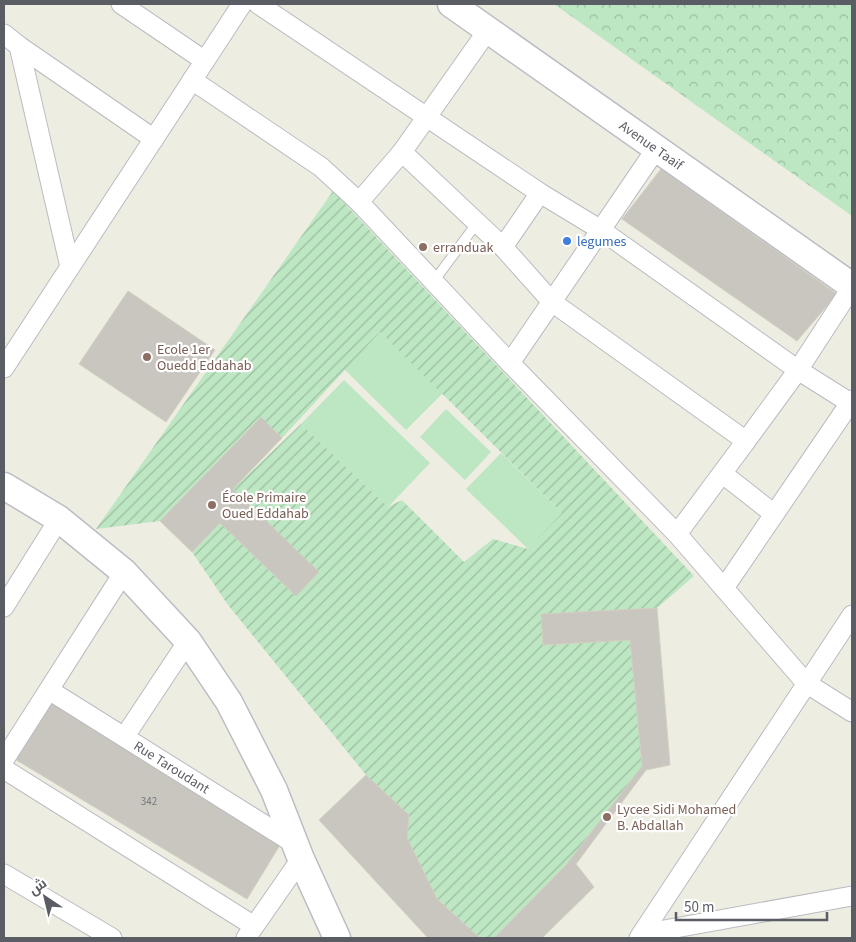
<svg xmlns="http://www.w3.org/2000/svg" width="856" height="942" viewBox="0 0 856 942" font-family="'Source Sans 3',Cairo,sans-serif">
  <defs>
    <pattern id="forest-crowns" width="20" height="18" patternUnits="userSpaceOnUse" patternTransform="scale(1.25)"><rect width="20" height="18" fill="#bde6c2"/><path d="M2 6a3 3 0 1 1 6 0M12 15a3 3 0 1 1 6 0" fill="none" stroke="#9dbea1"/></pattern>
    <pattern id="garden-furrows" width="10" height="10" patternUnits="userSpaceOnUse" patternTransform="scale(1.25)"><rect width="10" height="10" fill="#bde6c2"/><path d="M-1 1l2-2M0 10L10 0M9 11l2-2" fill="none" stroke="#9dbea1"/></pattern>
  </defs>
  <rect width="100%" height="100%" fill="#eeede2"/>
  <g fill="#bde6c2">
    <polygon points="380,332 443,393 406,430 344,369"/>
    <polygon points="344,380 430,463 388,507 301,424"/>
    <polygon points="446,409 491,452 465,480 420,437"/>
    <polygon points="501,453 563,514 528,549 466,489"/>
  </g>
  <polygon fill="url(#forest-crowns)" points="554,4 852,4 852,216"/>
  <polygon fill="url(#garden-furrows)" points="333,191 694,576 657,608 541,614 543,645 630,640 642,766 566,865 494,938 480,938 437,899 407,838 409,815 366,775 228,605 192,552 220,523 296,596 233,489 301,424 388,507 402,500 464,562 493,539 528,549 562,513 380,332 282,438 261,417 160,521 96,529"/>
  <g fill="#c9c6bf" stroke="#d3cfc0">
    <polygon points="661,169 837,294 797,341 622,219"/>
    <polygon points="128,291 215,350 166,422 79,364"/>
    <polygon points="261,417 282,438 233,489 319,572 296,596 220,523 192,552 160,521"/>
    <polygon points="657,608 670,765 646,770 576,864 594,887 542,938 494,938 566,865 642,766 630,640 543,645 541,614"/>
    <polygon points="51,697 280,845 247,899 13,758"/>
    <polygon points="366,775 409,815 407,838 437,899 480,938 428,938 319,820"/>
  </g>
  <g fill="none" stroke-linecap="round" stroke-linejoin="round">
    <g stroke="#babbc1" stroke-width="11">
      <polyline id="lane" points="434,281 477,223"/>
    </g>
    <g stroke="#babbc1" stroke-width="21">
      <g id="street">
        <polyline points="121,4 205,61"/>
        <polyline points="258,4 540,193 601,230 798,370 852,404"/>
        <polyline points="4,34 19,46 70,267"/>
        <polyline points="19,46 154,139"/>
        <polyline points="192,80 321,167 359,202 510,363 677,534 806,683 852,712"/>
        <polyline points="402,152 503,247 552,302 746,441 798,370 852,287"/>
        <polyline points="359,202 402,152 488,30"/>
        <polyline points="503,247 540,193"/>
        <polyline points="510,363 656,149"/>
        <polyline points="4,368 242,4"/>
        <polyline points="723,474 774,514"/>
        <polyline points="677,534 746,441"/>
        <polyline points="724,588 852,400"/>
        <polyline points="4,607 59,519"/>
        <path id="s1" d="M49,690L295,844"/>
        <polyline points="125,736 188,641"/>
        <polyline points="4,760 124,572"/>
        <polyline points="4,769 254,926"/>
        <polyline points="4,874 112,938"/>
        <polyline points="642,934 852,896"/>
        <polyline points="246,938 301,859"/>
        <polyline points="639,938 852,615"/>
      </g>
    </g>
    <g stroke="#bbbdc4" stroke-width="29">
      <g id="secondary">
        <path id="s2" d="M451,4L852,286"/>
        <polyline points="4,486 59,519 124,572 188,641 229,702 274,790 301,859 337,938"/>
      </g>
    </g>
    <use href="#lane" stroke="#fff" stroke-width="9"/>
    <use href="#street" stroke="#fff" stroke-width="19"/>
    <use href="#secondary" stroke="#fff" stroke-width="26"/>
  </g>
  <circle fill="#3f7fe0" stroke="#fff" stroke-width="2" cx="567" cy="241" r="5"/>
  <g fill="#8d6e63" stroke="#fff" stroke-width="2">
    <circle cx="423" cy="247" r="5"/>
    <circle cx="147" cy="357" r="5"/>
    <circle cx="212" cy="505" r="5"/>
    <circle cx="607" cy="817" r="5"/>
  </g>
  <g text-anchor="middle" stroke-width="4.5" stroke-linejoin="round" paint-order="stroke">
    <g font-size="11" fill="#76777a">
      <text x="149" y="805">342</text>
    </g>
    <g font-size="14" fill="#5a5d63" stroke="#fff">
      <text dy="5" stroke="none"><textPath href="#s2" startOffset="245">Avenue Taaif</textPath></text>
      <text dy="5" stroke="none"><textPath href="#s1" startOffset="145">Rue Taroudant</textPath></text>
    </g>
    <g font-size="14" fill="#366cbe" stroke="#fff" text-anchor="start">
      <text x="577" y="246">legumes</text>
    </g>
    <g font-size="14" fill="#785e54" stroke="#fff" text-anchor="start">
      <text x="433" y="252">erranduak</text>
      <text x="157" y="354">Ecole 1er<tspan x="157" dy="16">Ouedd Eddahab</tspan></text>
      <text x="222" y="502">École Primaire<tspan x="222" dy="16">Oued Eddahab</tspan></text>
      <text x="617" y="814">Lycee Sidi Mohamed<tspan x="617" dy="16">B. Abdallah</tspan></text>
    </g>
  </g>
  <rect width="856" height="942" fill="none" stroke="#5a5d63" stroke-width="10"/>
  <g transform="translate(45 897) rotate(325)" stroke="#ffffff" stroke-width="4" paint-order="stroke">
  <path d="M0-4L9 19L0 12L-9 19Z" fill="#5a5d63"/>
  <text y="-8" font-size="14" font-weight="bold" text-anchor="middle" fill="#5a5d63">ش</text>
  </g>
  <path d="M676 912v8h151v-8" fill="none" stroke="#5a5d63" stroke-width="2.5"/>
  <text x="684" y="912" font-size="15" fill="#5a5d63" stroke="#ffffff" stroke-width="4" paint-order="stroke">50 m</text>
</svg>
